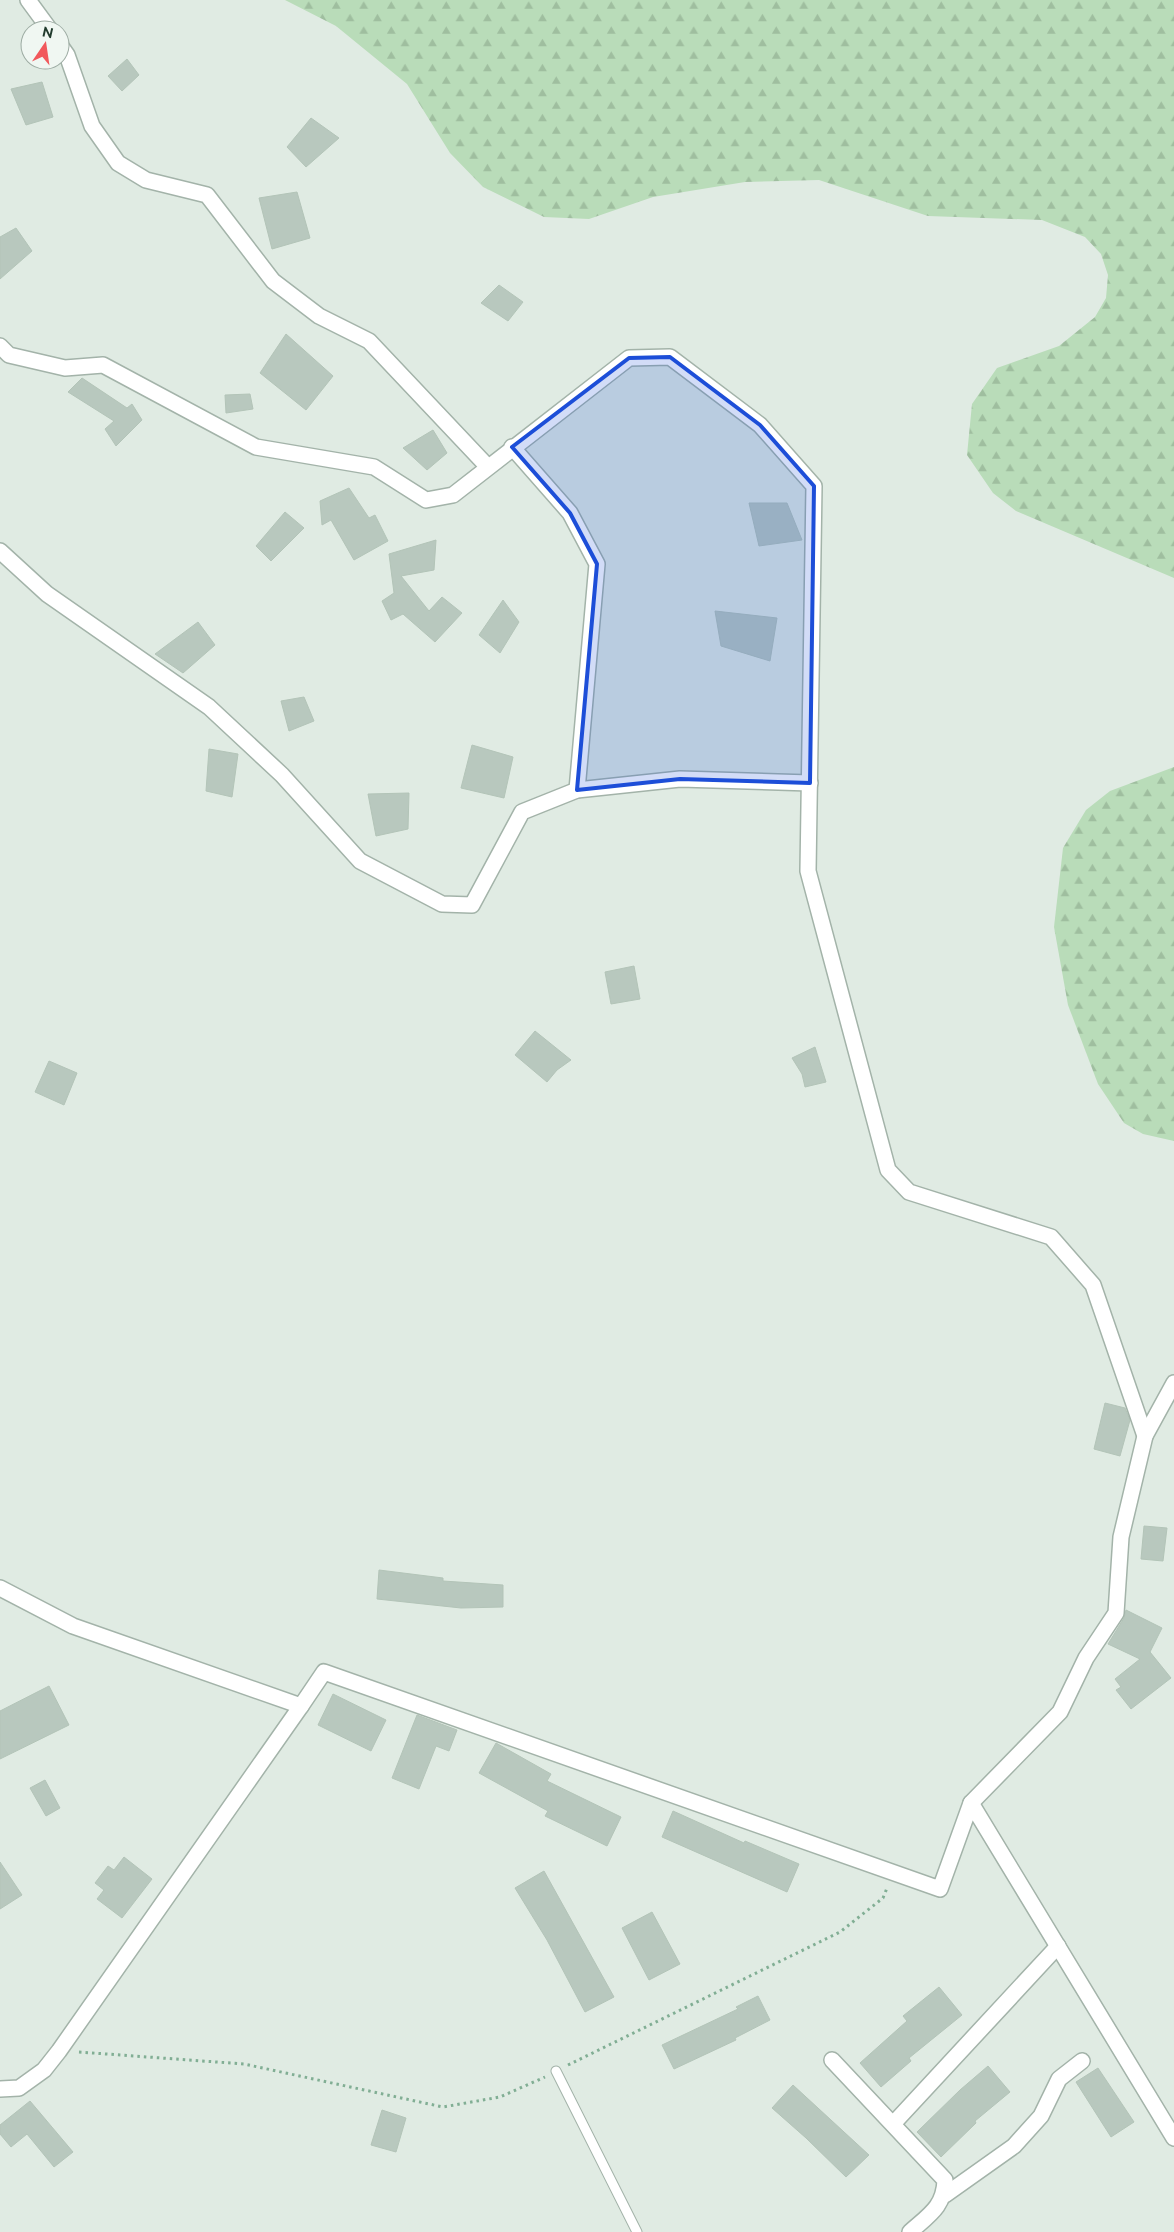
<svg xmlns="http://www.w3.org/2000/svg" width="1174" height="2232" viewBox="0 0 1174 2232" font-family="Raleway,sans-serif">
  <defs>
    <pattern id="forest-firs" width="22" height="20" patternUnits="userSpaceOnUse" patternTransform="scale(1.25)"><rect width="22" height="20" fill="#b9dcb9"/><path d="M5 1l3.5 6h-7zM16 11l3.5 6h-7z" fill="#9fbe9f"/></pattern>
  </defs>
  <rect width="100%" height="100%" fill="#e0ebe3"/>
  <g fill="url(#forest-firs)">
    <polygon points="285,0 1174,0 1174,578 1016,511 993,493 967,455 972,404 997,368 1059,346 1095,317 1106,298 1108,275 1101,254 1085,237 1042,220 928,216 819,180 745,182 653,197 589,219 544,217 483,187 450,153 407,84 336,26"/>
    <polygon points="1174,767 1174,1141 1143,1134 1124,1123 1098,1084 1068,1005 1054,927 1063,848 1086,810 1110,791"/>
  </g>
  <g fill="#b8c8be" stroke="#b3c4b8">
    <polygon points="127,59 139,75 122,91 108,76"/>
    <polygon points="42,82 53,117 26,125 11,89"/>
    <polygon points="311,118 339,138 306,167 287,147"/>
    <polygon points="297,192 310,238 272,249 259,198"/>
    <polygon points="16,228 32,251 0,279 0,237"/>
    <polygon points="499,285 523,302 508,321 481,303"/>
    <polygon points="286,334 333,376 306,410 260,373"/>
    <polygon points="82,378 127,408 132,404 142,420 116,446 105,429 114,421 68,392"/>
    <polygon points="250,394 253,409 226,413 225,395"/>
    <polygon points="433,430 447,453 427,470 403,448"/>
    <polygon points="349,488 369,518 375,515 388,541 354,560 331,520 322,525 320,501"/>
    <polygon points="749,503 787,503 802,540 759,546"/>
    <polygon points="285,512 304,528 271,561 256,546"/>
    <polygon points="436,540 434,570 401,576 429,611 442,597 462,613 435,642 403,614 391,620 382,601 394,593 389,554"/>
    <polygon points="503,600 519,622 500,653 479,635"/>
    <polygon points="715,611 777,618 770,661 721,646"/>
    <polygon points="198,622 215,645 183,673 155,654"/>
    <polygon points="304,697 314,721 289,731 281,701"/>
    <polygon points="472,745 513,757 504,798 461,788"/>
    <polygon points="209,749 238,754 232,797 206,791"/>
    <polygon points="409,793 408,829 376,836 368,794"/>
    <polygon points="634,966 640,999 611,1004 605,972"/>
    <polygon points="535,1031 571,1060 557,1070 547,1082 515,1055"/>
    <polygon points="815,1047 826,1082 805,1087 802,1074 792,1058"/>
    <polygon points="49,1061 77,1073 64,1105 35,1092"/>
    <polygon points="1105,1403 1125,1408 1130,1420 1120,1456 1094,1449"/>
    <polygon points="1144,1526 1167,1528 1163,1561 1141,1559"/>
    <polygon points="379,1570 443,1578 443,1581 503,1585 503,1607 461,1608 377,1599"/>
    <polygon points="1126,1610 1162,1628 1150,1652 1171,1678 1131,1709 1116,1690 1121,1687 1115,1679 1140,1659 1108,1644 1124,1618"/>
    <polygon points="49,1686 69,1725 0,1759 0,1711"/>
    <polygon points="333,1694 386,1720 371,1751 318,1725"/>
    <polygon points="417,1715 457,1730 449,1751 436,1746 419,1789 392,1778"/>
    <polygon points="496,1743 551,1774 547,1781 621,1817 607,1846 545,1816 548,1811 479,1773"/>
    <polygon points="45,1780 60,1808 46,1816 30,1788"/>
    <polygon points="673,1811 744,1843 745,1841 799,1864 787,1892 662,1837"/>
    <polygon points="124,1857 152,1879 122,1918 97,1899 104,1890 95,1883 108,1866 114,1870"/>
    <polygon points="0,1862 22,1895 0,1909"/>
    <polygon points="544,1871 614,1997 585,2012 547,1940 515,1888"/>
    <polygon points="652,1912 680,1964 649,1980 622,1928"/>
    <polygon points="939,1987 962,2015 909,2058 911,2061 881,2087 860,2063 907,2021 903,2016"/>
    <polygon points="758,1996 770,2020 735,2038 736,2040 674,2069 662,2045 738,2009 736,2007"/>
    <polygon points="988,2066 1010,2092 975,2121 976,2123 941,2157 917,2132 960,2090"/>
    <polygon points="1098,2068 1134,2122 1111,2137 1076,2082"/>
    <polygon points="793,2085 869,2155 846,2177 806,2138 772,2108"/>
    <polygon points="30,2101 73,2152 54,2167 27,2134 11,2147 0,2134 0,2125"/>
    <polygon points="382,2110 406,2118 396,2152 371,2145"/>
  </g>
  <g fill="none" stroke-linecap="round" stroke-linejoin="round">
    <g stroke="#a3b3a9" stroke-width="11">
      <polyline id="lane" points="556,2071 637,2232"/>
    </g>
    <g stroke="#a3b3a9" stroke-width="18">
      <g id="street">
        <polyline points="28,0 50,30"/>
        <polyline points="60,45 67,55 92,126 118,163 146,180 207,195 273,281 319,316 369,341 488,467"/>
        <polyline points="0,346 9,355 65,368 103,365 256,447 374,467 426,500 453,495 629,358 670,357 760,425 814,486 808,871 888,1170 909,1192 1051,1237 1093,1285 1145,1436"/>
        <polyline points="512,447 570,513 597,564 577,790"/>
        <polyline points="0,551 47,594 209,707 282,775 360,861 442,904 472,905 522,812 577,790 680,779 810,783"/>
        <polyline points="0,1588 73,1626 301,1706 324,1672 940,1889 971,1803 1174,2138"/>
        <polyline points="971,1803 1060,1712 1086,1658 1116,1613 1121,1537 1145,1436 1174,1383"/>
        <path d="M832,2060L945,2180C944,2207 929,2215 910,2232"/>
        <polyline points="0,2089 19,2088 44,2070 59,2051 301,1706"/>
        <polyline points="893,2124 1058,1946"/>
        <polyline points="945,2195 1014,2146 1041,2116 1059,2079 1082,2061"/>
      </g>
    </g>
    <g stroke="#81ae94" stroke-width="3" stroke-dasharray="2.5 4" stroke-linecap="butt">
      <polyline points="79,2052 244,2064 443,2107 500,2097 545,2077"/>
      <polyline points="568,2065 840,1932 883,1898 887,1888"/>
    </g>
    <use href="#lane" stroke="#fff" stroke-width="9"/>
    <use href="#street" stroke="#fff" stroke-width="15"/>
  </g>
  <path fill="#1d4ed8" fill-opacity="0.2" stroke="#1d4ed8" stroke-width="4" stroke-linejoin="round" d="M670,357L760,425L814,486L810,783L680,779L577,790L597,564L570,513L512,447L629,358Z"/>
  <g transform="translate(45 45) rotate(13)"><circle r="24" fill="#f0f7f2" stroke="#9daca3"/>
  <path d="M0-4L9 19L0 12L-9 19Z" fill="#f1585b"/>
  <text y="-8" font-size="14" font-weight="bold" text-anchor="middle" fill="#213b2d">N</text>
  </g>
</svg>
